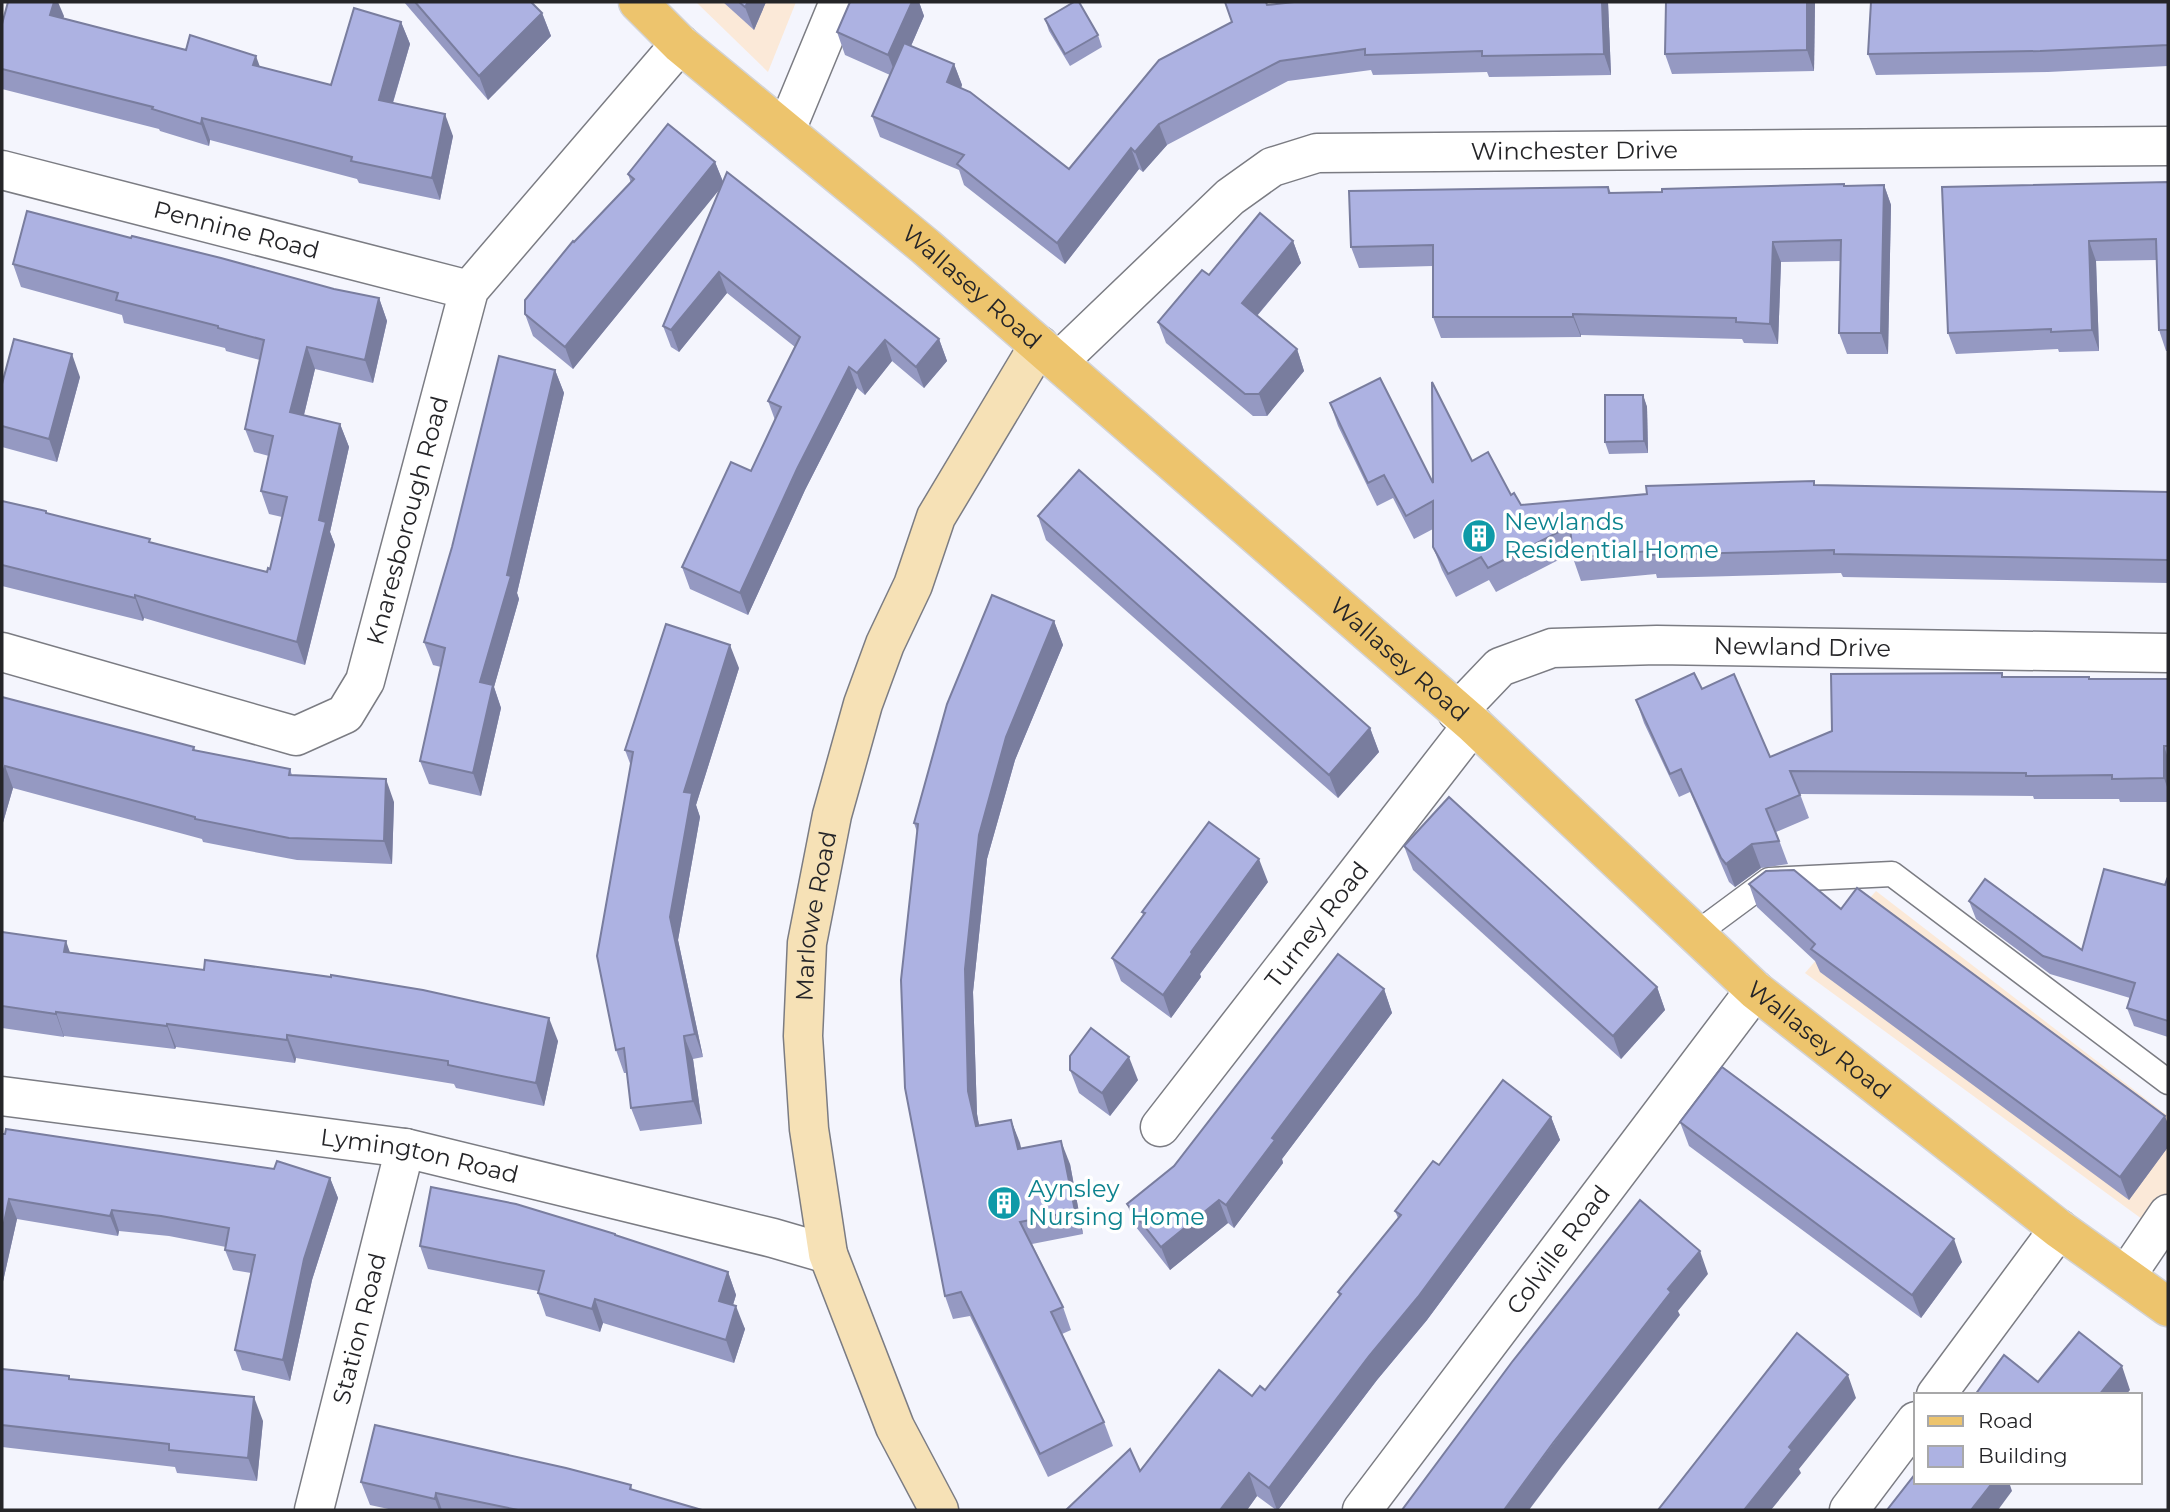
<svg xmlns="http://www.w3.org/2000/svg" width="2170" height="1512" viewBox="0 0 2170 1512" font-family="Montserrat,sans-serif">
  <rect width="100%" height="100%" fill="#f4f5fd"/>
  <g fill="#fbe9d8">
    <polygon points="696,2 796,2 768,72"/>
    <polygon points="1876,891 2168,1116 2168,1238 1805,973"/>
  </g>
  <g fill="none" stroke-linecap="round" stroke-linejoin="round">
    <g stroke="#7b7c83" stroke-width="27">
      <polyline id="lane" points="1696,934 1769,880 1892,874 2168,1082"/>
    </g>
    <g stroke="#7b7c83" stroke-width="41">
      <g id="street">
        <polyline points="786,130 839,2"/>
        <path id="s1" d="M2,170L469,290"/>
        <path id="s2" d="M1059,361L1230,197L1272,167L1317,153L2168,146"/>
        <path id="s3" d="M2,652L296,736L345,714L365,681L469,290L680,44"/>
        <path id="s4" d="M1457,712L1500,667L1552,648L1657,645L2168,653"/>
        <path id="s5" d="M2,1096L405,1148L773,1238L828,1254"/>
        <path id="s6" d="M1160,1127L1473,724"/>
        <polyline points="2126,1276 2168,1214"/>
        <polyline points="1936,1395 2059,1229"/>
        <path id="s7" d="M314,1510L405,1148"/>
        <path id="s8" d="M1362,1510L1755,990"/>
        <polyline points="1849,1510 1916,1421"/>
      </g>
    </g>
    <g stroke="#7b7c83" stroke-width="41">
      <g id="secondary">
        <path id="s9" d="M939,1510L895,1427L828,1254L809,1129L803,1036L807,943L832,815L863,704L885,644L913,585L936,517L1039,345"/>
      </g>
    </g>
    <g stroke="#d3d3d4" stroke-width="41">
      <g id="primary">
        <path id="s10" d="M638,2L680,44L926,247L1473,724L1755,990L2059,1229L2168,1307"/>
      </g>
    </g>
    <use href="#lane" stroke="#fff" stroke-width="24"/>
    <use href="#street" stroke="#fff" stroke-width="38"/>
    <use href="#secondary" stroke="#f6e1b6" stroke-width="38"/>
    <use href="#primary" stroke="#edc46d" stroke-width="38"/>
  </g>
  <g fill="#9599c2">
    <polygon points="404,2 531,2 542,13 551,36 488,100"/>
    <polygon points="723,2 766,2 754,30"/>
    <polygon points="850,2 919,2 924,16 911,46 954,64 962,85 961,88 1069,169 1232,22 1225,2 1266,2 1268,5 1294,2 1608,2 1611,75 1489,77 1487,72 1373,75 1371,70 1288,81 1167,145 1143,172 1139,169 1065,264 964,185 959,170 880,137 872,116 890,75 845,55 837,32"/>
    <polygon points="1666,2 1815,2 1814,71 1672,74 1665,54"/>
    <polygon points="2168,2 2168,66 2048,72 1876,75 1868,54"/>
    <polygon points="64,16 63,18 186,50 260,67 331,85 401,22 410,44 393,103 453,136 440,200 359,183 357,179 210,140 209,146 160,131 159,129 2,89 2,24"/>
    <polygon points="1045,19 1098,35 1102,47 1070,66 1049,31"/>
    <polygon points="715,162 723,182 939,339 947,361 924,388 892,361 865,395 857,388 805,490 748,615 690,589 682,567 751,471 775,420 768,401 795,347 727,293 679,352 671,347 663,326 720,188 573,369 533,336 525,314 631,183 628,174"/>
    <polygon points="2168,182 2168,351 2166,351 2159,330 2157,260 2096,261 2099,351 2059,352 2058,349 1956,354 1948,333"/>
    <polygon points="1884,185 1891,205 1888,354 1847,354 1839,333 1841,261 1781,262 1778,344 1744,343 1742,339 1581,335 1581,337 1441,338 1433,317 1433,266 1359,268 1351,247 1608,187 1611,193 1662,192"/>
    <polygon points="131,238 334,289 379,298 387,321 373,383 315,369 304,415 340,424 349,447 330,532 335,545 305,665 144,618 143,621 2,586 2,501 46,511 47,514 151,543 267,572 270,569 282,517 269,514 261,491 269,456 254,452 245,429 260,360 226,351 225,348 124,323 122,315 21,287 13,264"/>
    <polygon points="1293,241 1301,263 1257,316 1297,349 1304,371 1267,416 1253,416 1166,343 1158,322 1209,275"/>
    <polygon points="555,370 564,393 517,593 519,599 494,687 501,708 481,796 429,784 420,761 441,667 433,665 424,642"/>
    <polygon points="80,377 57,462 2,447 2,384"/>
    <polygon points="1643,395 1647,407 1648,453 1609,454 1605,442"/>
    <polygon points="1330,403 1433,483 1472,461 1521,505 1814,481 1815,485 2168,492 2168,583 1843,577 1841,573 1657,578 1656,574 1581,581 1573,558 1572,553 1496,592 1489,580 1456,597 1442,570 1433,547 1433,529 1414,539 1393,498 1377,506 1338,426"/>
    <polygon points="1038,516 1370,728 1379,752 1338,798 1046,540"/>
    <polygon points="1054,621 1063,645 1015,760 987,859 973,992 977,1114 979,1126 1011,1120 1021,1148 1070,1164 1083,1234 1032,1244 1063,1307 1071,1330 1062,1334 1104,1422 1113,1446 1048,1477 970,1316 953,1319 945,1296 917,832 914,823"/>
    <polygon points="739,668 696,805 700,817 678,940 703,1057 693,1059 702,1124 640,1131 631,1108 627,1073 624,1073 616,1050 631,766 625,750"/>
    <polygon points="2002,673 2003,677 2089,677 2090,679 2168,679 2168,802 2120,802 2119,799 2034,799 2033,796 1800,794 1809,818 1776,832 1788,864 1761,868 1735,887 1729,882 1690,792 1679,797 1644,723 1636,700 1702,689 1770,757"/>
    <polygon points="2,697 194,747 195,750 290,769 292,775 394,802 392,864 297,860 244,850 203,842 202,839 13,788 2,826"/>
    <polygon points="1404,846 1657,987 1665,1010 1621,1059 1413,870"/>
    <polygon points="2168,880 2168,1037 2134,1026 2127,1008 2130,998 2050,974 1976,919 1969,901 2082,950 2165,885"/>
    <polygon points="1268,882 1200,974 1201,977 1171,1018 1121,981 1112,958 1143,915 1142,912"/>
    <polygon points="1749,884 1841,909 2165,1116 2168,1125 2168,1147 2129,1200 1820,972 1815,961 1757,907"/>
    <polygon points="2,932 70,953 558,1041 544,1106 456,1088 454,1084 296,1058 295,1063 176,1047 175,1049 64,1036 64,1037 2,1028"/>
    <polygon points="1384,989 1392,1013 1282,1159 1283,1163 1234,1228 1228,1223 1170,1270 1136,1227 1127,1204 1174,1166"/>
    <polygon points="1070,1070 1138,1080 1110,1116 1079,1093"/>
    <polygon points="1551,1117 1560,1140 1427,1320 1377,1380 1278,1510 1276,1510 1257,1496 1247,1510 1066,1510 1140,1471 1252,1396 1265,1390 1339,1296 1338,1292 1398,1218 1395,1211 1439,1165"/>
    <polygon points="1680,1122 1962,1262 1921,1318 1689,1146"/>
    <polygon points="2,1134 330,1178 338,1198 312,1280 290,1381 242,1370 235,1350 251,1273 233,1270 225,1250 226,1247 169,1236 119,1231 118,1236 17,1219 2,1286"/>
    <polygon points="615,1234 616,1236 728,1272 736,1295 733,1305 745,1329 734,1363 603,1323 600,1332 546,1316 538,1293 538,1291 428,1269 420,1246"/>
    <polygon points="2,1369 70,1379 263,1421 257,1481 177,1473 175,1467 2,1447"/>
    <polygon points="361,1482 631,1485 632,1490 702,1510 393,1510 370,1505"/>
  </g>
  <g fill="#797d9e">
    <polygon points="54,2 58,2 64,16 58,37 50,15"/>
    <polygon points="748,2 766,2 754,30 745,7"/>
    <polygon points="912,2 919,2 924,16 897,78 888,55"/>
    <polygon points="1602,2 1608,2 1611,75 1604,54"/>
    <polygon points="1807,2 1815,2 1814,71 1807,50"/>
    <polygon points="542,13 551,36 488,100 479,76"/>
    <polygon points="401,22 410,44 387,122 379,100"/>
    <polygon points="256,56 264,78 253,65"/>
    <polygon points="954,64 962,85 955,103 947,82"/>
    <polygon points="445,114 453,136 440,200 432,178"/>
    <polygon points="202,118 210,140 209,146 201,124"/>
    <polygon points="1159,124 1167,145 1143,172 1135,152"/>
    <polygon points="1131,148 1139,169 1065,264 1057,243"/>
    <polygon points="715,162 724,184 573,369 565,347"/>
    <polygon points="1884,185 1891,205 1888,354 1881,333"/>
    <polygon points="1293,241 1301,263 1249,325 1242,303"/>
    <polygon points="2089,241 2096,261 2099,351 2092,330"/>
    <polygon points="1773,242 1781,262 1778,344 1770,324"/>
    <polygon points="719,272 727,293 679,352 671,330"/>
    <polygon points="379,298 387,321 373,383 365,360"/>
    <polygon points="1573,314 1581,335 1581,337 1573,317"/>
    <polygon points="939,339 947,361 924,388 916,367"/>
    <polygon points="885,340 892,361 865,395 857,373"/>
    <polygon points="307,347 315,369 299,435 290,412"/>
    <polygon points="1297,349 1304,371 1267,416 1259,394"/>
    <polygon points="72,354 80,377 57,462 49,439"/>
    <polygon points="849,367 857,388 805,490 748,615 740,593 797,469"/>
    <polygon points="555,370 564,393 517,593 519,599 494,687 501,708 481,796 473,773 480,682 507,575"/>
    <polygon points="1643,395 1647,407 1648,453 1644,441"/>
    <polygon points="340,424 349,447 330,532 335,545 305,665 297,642 319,520"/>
    <polygon points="135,595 144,618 143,621 135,598"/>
    <polygon points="1054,621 1063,645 1015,760 987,859 973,992 977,1114 984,1150 976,1126 968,1091 965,969 979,835 1006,737"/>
    <polygon points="730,645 739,668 696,805 700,817 678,940 703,1057 695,1034 670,917 684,792"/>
    <polygon points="1370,728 1379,752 1338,798 1329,775"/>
    <polygon points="2164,746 2168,758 2168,790 2164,778"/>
    <polygon points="5,766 13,788 2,826 2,776"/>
    <polygon points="386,779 394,802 392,864 384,841"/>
    <polygon points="1752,844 1761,868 1735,887 1726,864"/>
    <polygon points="1259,859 1268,882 1200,974 1201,977 1171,1018 1163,995 1191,952"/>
    <polygon points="66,941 74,964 64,952"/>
    <polygon points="1657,987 1665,1010 1621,1059 1613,1036"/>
    <polygon points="1384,989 1392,1013 1282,1159 1283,1163 1234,1228 1226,1205 1272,1138"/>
    <polygon points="56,1012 64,1036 64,1037 56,1014"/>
    <polygon points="549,1018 558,1041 544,1106 536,1083"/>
    <polygon points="167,1024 176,1047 175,1049 167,1026"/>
    <polygon points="287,1035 296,1058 295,1063 287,1040"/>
    <polygon points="684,1036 693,1059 702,1124 693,1101"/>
    <polygon points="1129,1057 1138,1080 1110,1116 1102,1093"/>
    <polygon points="2165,1116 2168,1125 2168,1147 2129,1200 2120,1177"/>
    <polygon points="1551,1117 1560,1140 1427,1320 1377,1380 1278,1510 1277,1510 1269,1488"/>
    <polygon points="1011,1120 1020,1143 1026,1172 1018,1149"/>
    <polygon points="1061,1141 1070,1164 1083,1234 1075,1211"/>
    <polygon points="330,1178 338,1198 312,1280 290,1381 283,1360 304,1259"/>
    <polygon points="9,1199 17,1219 2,1286 2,1232"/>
    <polygon points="1219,1200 1228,1223 1170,1270 1161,1247"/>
    <polygon points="112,1210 119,1231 118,1236 110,1216"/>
    <polygon points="1954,1239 1962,1262 1921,1318 1912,1295"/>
    <polygon points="1700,1251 1708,1274 1678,1311 1680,1315 1562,1466 1529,1510 1504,1510 1668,1289"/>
    <polygon points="728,1272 736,1295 727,1324 719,1301"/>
    <polygon points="595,1299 603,1323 600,1332 592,1309"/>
    <polygon points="736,1306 745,1329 734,1363 726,1340"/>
    <polygon points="2122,1366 2130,1390 2126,1395 2099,1395"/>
    <polygon points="1848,1375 1856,1398 1799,1469 1801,1473 1771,1510 1744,1510 1789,1447"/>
    <polygon points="254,1397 263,1421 257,1481 248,1458"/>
    <polygon points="1249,1473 1257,1496 1247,1510 1220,1510"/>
    <polygon points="1993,1482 2009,1482 2012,1491 1998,1510 1971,1510"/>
    <polygon points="436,1493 442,1510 439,1510 435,1499"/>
  </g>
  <g fill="#adb2e2" stroke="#797d9e" stroke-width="2">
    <polygon points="8,2 54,2 50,15 186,50 190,35 256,56 253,65 331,85 354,8 401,22 379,100 445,114 432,178 351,161 352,157 202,118 201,124 152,109 153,107 2,69 2,24"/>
    <polygon points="415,2 531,2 542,13 479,76"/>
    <polygon points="739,2 748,2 745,7"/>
    <polygon points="850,2 912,2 888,55 837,32"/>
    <polygon points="1074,2 1079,2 1098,35 1065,54 1045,19"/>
    <polygon points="1225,2 1266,2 1267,5 1294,2 1602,2 1604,54 1482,56 1482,51 1365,55 1365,49 1280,61 1159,124 1135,152 1131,148 1057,243 957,164 964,155 872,116 904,43 954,64 947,82 970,92 1069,169 1159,60 1232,22"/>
    <polygon points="1666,2 1807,2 1807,50 1665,54"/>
    <polygon points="1871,2 2168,2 2168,45 2040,51 1868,54"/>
    <polygon points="668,124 715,162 565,347 525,314 525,300 573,241 574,242 634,179 628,174"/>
    <polygon points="727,172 939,339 916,367 885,340 857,373 849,367 797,469 740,593 682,567 731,462 751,471 781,407 768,401 800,337 719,272 671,330 663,326"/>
    <polygon points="2168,182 2168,330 2159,330 2156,239 2089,241 2092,330 2051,332 2051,329 1948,333 1942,187"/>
    <polygon points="1844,184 1844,186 1884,185 1881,333 1839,333 1841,240 1773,242 1770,324 1736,322 1736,318 1573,314 1573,317 1433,317 1433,245 1351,247 1349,191 1608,187 1609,193 1662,192 1662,189"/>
    <polygon points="27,211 131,238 132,236 221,258 334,289 379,298 365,360 307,347 290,412 340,424 319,520 326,522 297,642 135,595 135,598 2,565 2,501 46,511 46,513 150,539 149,542 267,572 268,568 270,569 287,497 261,491 273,436 245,429 264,340 218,328 218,326 116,300 118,293 13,264"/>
    <polygon points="1260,213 1293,241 1242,303 1297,349 1259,394 1245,394 1158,322 1202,270 1209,275"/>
    <polygon points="14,339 72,354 49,439 2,426 2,384"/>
    <polygon points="499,356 555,370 507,575 511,576 480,682 493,685 473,773 420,761 445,648 424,642 452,547"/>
    <polygon points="1380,378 1433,483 1432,382 1472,461 1488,452 1511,495 1514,493 1521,505 1647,494 1646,486 1814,481 1814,485 2168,492 2168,560 1834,554 1834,550 1649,555 1649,551 1573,558 1570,526 1488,568 1481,557 1448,574 1433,547 1433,501 1406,516 1384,475 1368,483 1330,403"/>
    <polygon points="1605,395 1643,395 1644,441 1605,442"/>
    <polygon points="1079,470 1370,728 1329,775 1038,516"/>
    <polygon points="992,595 1054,621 1006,737 979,835 965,969 968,1091 976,1126 1011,1120 1018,1149 1061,1141 1075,1211 1020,1222 1063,1307 1051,1312 1104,1422 1040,1454 961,1292 945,1296 905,1088 901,980 918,824 914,823 947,704"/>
    <polygon points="666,624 730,645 684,792 692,793 670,917 695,1034 684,1036 693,1101 631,1108 624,1048 616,1050 597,956 633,752 625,750"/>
    <polygon points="1694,673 1702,689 1734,674 1770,757 1832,731 1831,674 2002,673 2002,677 2089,677 2089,679 2168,679 2168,746 2164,746 2164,778 2112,779 2112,775 2026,776 2026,773 1790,771 1800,795 1766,809 1779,841 1752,844 1726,864 1721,858 1681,769 1670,774 1636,700"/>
    <polygon points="2,697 194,747 193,750 290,769 289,775 386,779 384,841 289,838 195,819 195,817 5,766 2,776"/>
    <polygon points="1449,797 1657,987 1613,1036 1404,846"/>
    <polygon points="1209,822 1259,859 1191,952 1192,954 1163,995 1112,958 1145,913 1142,912"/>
    <polygon points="2104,869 2165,885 2167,879 2168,880 2168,1021 2127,1008 2135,983 2043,956 1969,901 1985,879 2082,950"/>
    <polygon points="1794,870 1841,909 1857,888 2165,1116 2120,1177 1811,949 1815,944 1749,884 1766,871"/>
    <polygon points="2,932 66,941 64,952 204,970 205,960 331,977 331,975 423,990 549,1018 536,1083 448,1065 448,1061 287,1035 287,1040 167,1024 167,1026 56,1012 56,1014 2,1006"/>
    <polygon points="1338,954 1384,989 1272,1138 1275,1140 1226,1205 1219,1200 1161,1247 1127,1204 1174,1166"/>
    <polygon points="1091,1028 1129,1057 1102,1093 1070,1070 1070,1056"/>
    <polygon points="1722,1067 1954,1239 1912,1295 1680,1122"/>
    <polygon points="1503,1080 1551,1117 1418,1297 1369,1356 1269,1488 1249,1473 1220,1510 1066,1510 1130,1449 1140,1471 1219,1370 1252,1396 1260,1386 1265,1390 1341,1294 1338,1292 1401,1215 1395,1211 1433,1161 1439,1165"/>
    <polygon points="6,1129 274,1169 277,1161 330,1178 304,1259 283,1360 235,1350 255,1255 225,1250 229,1228 161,1216 112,1210 110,1216 9,1199 2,1232 2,1134 5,1134"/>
    <polygon points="431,1187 516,1204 615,1234 615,1235 728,1272 719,1301 736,1306 726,1340 595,1299 592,1309 538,1293 544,1271 420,1246"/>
    <polygon points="1640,1200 1700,1251 1668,1289 1671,1292 1553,1443 1504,1510 1402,1510 1512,1362"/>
    <polygon points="2079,1332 2122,1366 2099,1395 1975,1395 2004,1355 2038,1382"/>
    <polygon points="1797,1333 1848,1375 1789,1447 1792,1450 1744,1510 1658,1510"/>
    <polygon points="2,1369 69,1376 69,1379 254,1397 248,1458 169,1450 169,1444 2,1425"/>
    <polygon points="375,1425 566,1468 631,1485 630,1489 702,1510 518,1510 436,1493 435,1499 361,1482"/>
    <polygon points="1916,1473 1916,1482 1993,1482 1971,1510 1887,1510"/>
  </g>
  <defs>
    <g id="building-disc" transform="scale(1.75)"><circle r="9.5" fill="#0f9aa8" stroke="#fff"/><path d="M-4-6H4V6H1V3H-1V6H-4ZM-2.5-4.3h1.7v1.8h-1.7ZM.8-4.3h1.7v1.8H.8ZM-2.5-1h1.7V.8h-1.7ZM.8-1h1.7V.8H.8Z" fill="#fff"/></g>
  </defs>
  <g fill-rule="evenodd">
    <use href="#building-disc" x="1479" y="536"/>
    <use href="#building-disc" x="1004" y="1203"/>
  </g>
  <g text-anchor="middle" stroke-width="7" stroke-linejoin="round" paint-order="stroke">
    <g font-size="24" fill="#252528" stroke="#fff">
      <text dy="8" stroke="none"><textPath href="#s2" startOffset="593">Winchester Drive</textPath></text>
      <text dy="8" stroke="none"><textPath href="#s1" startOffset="242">Pennine Road</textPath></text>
      <text dy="8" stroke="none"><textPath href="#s10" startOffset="439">Wallasey Road</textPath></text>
      <text dy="8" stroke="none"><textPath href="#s3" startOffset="564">Knaresborough Road</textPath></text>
      <text dy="8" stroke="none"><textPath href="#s4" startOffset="368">Newland Drive</textPath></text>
      <text dy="8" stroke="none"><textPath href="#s10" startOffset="1006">Wallasey Road</textPath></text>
      <text dy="8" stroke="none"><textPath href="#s9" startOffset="620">Marlowe Road</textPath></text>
      <text dy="8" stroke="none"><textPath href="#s6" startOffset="256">Turney Road</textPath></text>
      <text dy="8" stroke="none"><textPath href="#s10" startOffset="1573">Wallasey Road</textPath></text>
      <text dy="8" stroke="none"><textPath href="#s5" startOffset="422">Lymington Road</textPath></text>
      <text dy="8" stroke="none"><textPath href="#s8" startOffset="326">Colville Road</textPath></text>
      <text dy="8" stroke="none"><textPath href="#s7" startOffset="187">Station Road</textPath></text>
    </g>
    <g font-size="24" fill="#0d838f" stroke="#fff" text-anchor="start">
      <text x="1504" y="530">Newlands<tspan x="1504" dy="28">Residential Home</tspan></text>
      <text x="1028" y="1197">Aynsley<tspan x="1028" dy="28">Nursing Home</tspan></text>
    </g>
  </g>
  <rect width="2170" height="1512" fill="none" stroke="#252528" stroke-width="7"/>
  <rect x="1914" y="1393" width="228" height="91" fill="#ffffff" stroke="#a8a8a9" stroke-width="2"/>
  <rect x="1928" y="1416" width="35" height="10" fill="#edc46d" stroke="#a8a8a9" stroke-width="2"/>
  <text x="1978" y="1428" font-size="21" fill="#252528">Road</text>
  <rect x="1928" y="1446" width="35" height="21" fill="#adb2e2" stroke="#a8a8a9" stroke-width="2"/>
  <text x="1978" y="1463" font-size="21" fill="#252528">Building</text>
</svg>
